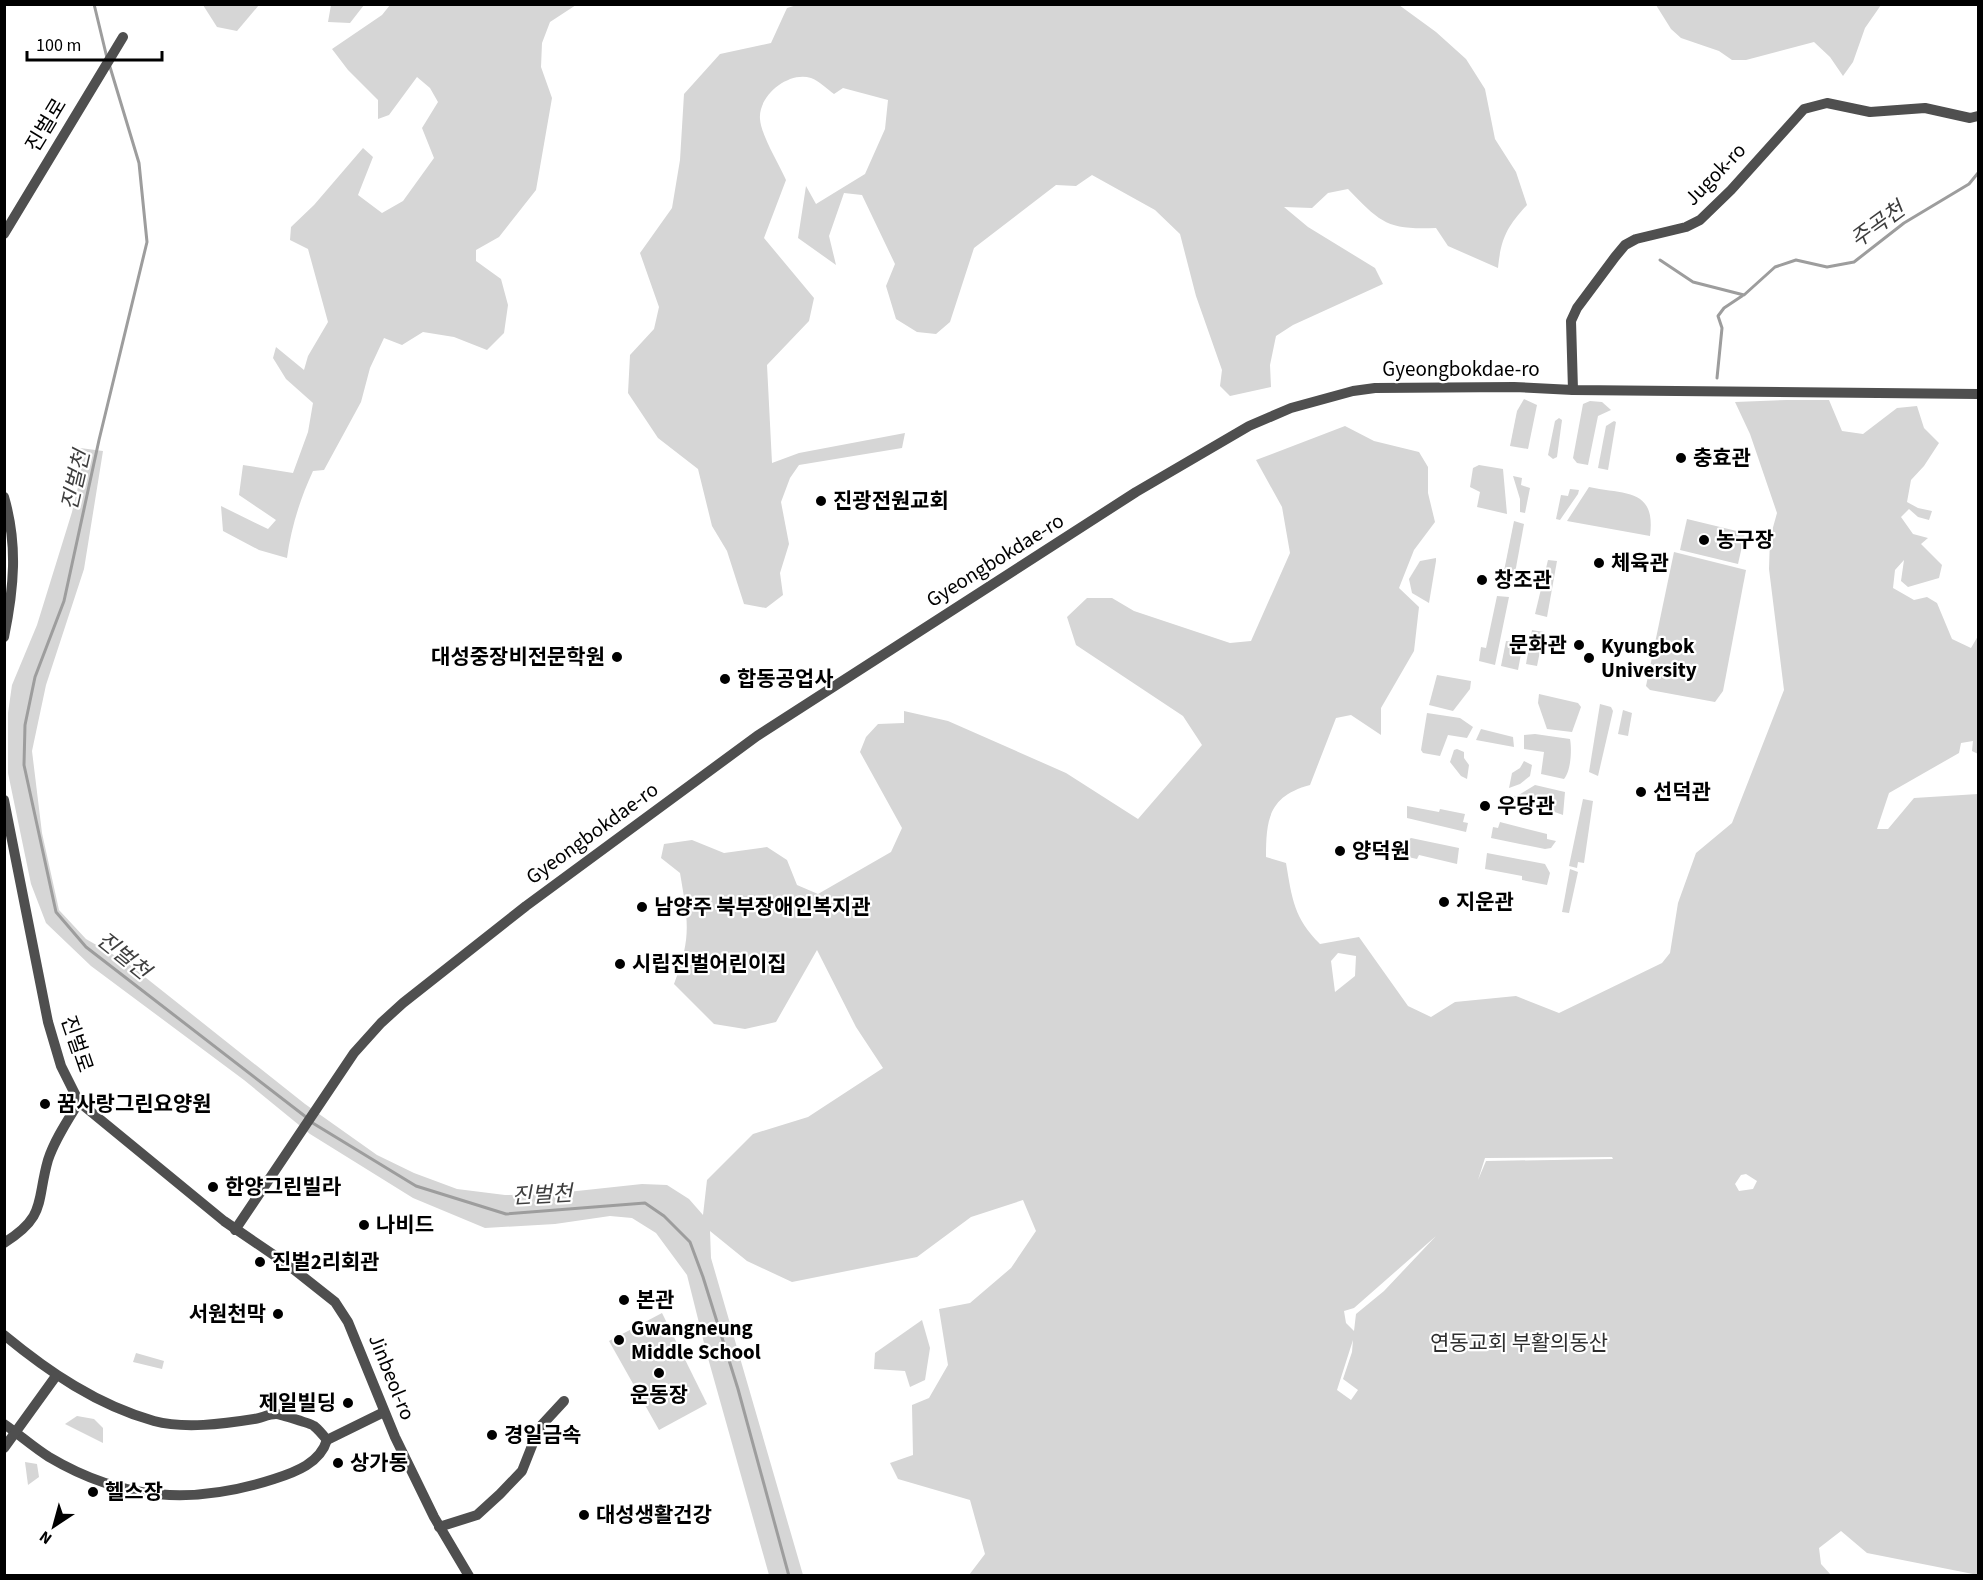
<svg xmlns="http://www.w3.org/2000/svg" width="1983" height="1580" viewBox="0 0 1983 1580" font-family="'Source Sans 3','Noto Sans KR',sans-serif">
  <rect width="100%" height="100%" fill="#fff"/>
  <g fill="#d6d6d6" fill-rule="evenodd">
    <polygon points="203,5 259,5 237,31 217,27"/>
    <polygon points="331,5 331,4 364,5 350,23 328,22"/>
    <path d="M390,5H576L550,22L542,43L541,67L552,98L536,190L499,237L476,250V261L501,279L508,305L504,333L487,350L454,337L423,332L402,345L384,338L370,368L361,402L324,470L313,471C300,499 291,528 287,558L259,550L223,531L221,506L268,529L276,520L239,495L243,465L293,473L308,432L313,403L286,379L273,358L276,347L304,370L308,356L328,322L308,249L290,240L291,227L314,205L363,148L373,157L358,195L382,213L403,201L434,158L422,128L438,102L430,88L417,77L389,115L378,119V100L348,70L332,49L382,15Z"/>
    <path d="M797,5H1399L1436,32L1466,59L1485,89L1495,139L1516,172L1527,205C1507,227 1501,238 1498,268L1448,246L1436,228C1387,230 1381,223 1348,189L1328,193L1312,208L1284,207L1308,227L1375,268L1383,284L1293,325L1276,336L1270,365L1271,387L1230,396L1220,386L1222,370L1196,296L1180,234L1155,210L1092,175L1076,186L1056,185L974,248L950,322L936,334L917,332L896,319L886,286L895,264L862,195L844,193L829,236L836,265L798,238L806,186L816,204L865,174L885,129L888,100L843,88L834,94C827,89 819,81 811,78C788,71 758,96 760,119C761,135 779,164 786,180L764,238L814,298L809,321L767,365L772,463L799,453L905,433L902,448L799,465L790,478L781,502L789,544L780,573L783,595L766,608L744,604L727,551L712,526L698,469L658,438L628,393L630,355L654,329L659,307L640,253L672,208L680,160L684,94L720,54L771,43L787,8Z"/>
    <polygon points="1656,5 1655,5 1881,5 1865,28 1853,62 1843,76 1830,57 1814,42 1746,60 1732,60 1719,51 1681,38 1671,29"/>
    <polygon points="1524,399 1537,405 1528,449 1510,446 1517,411"/>
    <path d="M1787,400H1829L1842,431L1863,434L1897,408L1917,406L1924,428L1939,443L1924,466L1911,480L1907,502L1918,508L1932,511L1929,520L1918,517L1909,509L1901,517L1913,534L1928,538L1921,544L1942,565L1939,578L1908,587L1901,581L1904,560L1895,570L1893,588L1914,600L1927,597L1937,603L1952,639L1971,648L1978,636V754L1972,751L1973,741L1961,743L1959,753L1889,793L1877,829H1888L1914,798L1978,794V1575L1867,1553L1841,1531L1819,1548L1821,1564L1831,1575H969L985,1554L970,1500L898,1479L890,1463L913,1455L912,1405L929,1398L948,1365L939,1309L970,1303L1011,1268L1036,1231L1023,1200L971,1217L917,1257L792,1282L747,1261L710,1231L711,1258L803,1575H769L706,1351L687,1275L656,1233L632,1218L610,1216L555,1224L485,1228L413,1198L310,1134L244,1080L91,966L46,923L31,884L8,773V713L12,685L37,625L72,512L81,474L80,448L103,451L84,569L46,685L32,751L42,833L59,910L86,939L126,962L305,1104L377,1155L414,1173L457,1189L505,1195L549,1194L642,1184L667,1185L689,1199L703,1215L707,1180L753,1134L808,1117L883,1068L856,1027L817,950L776,1022L745,1029L714,1024L674,984C692,937 688,921 680,873L661,858L664,844L692,840L724,853L767,847L787,860L797,885L818,894L891,852L902,828L860,752L866,737L878,724L904,723V711L948,721L1066,773L1138,819L1202,745L1183,716L1076,645L1067,617L1087,598H1112L1134,611L1230,643L1251,641L1290,553L1282,507L1256,460L1345,426L1374,441L1419,452L1428,467V493L1435,522L1414,550L1399,588L1419,607L1414,651L1381,708V735L1351,715L1336,718L1310,785C1269,796 1266,819 1266,857L1286,863C1292,899 1294,918 1320,944L1359,937L1408,1006L1431,1017L1455,1002L1516,996L1559,1013L1662,963L1670,953L1678,903L1696,853L1732,823L1784,690L1769,569L1770,538L1777,513L1750,434L1735,402ZM1338,953L1356,956L1355,976L1335,992L1331,961ZM1612,1157L1613,1159L1486,1161L1478,1180L1485,1158ZM1746,1174L1757,1181L1753,1189L1739,1191L1735,1184L1741,1175ZM1436,1236L1384,1291L1356,1314L1354,1331L1346,1323L1344,1311L1354,1308ZM1353,1340L1352,1352L1343,1379L1358,1390L1351,1400L1337,1390Z"/>
    <polygon points="1590,401 1602,402 1611,410 1598,416 1588,465 1577,463 1573,458 1583,404"/>
    <polygon points="1559,418 1562,420 1557,457 1553,459 1548,455 1555,421"/>
    <polygon points="1614,421 1616,422 1608,470 1598,468 1606,426"/>
    <polygon points="1479,465 1503,469 1507,514 1477,507 1480,492 1470,487 1473,468"/>
    <polygon points="1513,476 1522,478 1521,485 1530,488 1525,513 1520,512 1520,499"/>
    <path d="M1589,487C1626,495 1656,488 1650,536L1567,521Z"/>
    <polygon points="1570,489 1579,490 1578,494 1560,520 1556,519 1561,495 1568,496"/>
    <polygon points="1687,519 1745,533 1738,564 1680,550"/>
    <polygon points="1514,521 1524,524 1515,573 1504,571"/>
    <polygon points="1674,552 1746,570 1723,691 1715,702 1650,690 1646,686"/>
    <polygon points="1436,558 1436,561 1429,603 1412,593 1409,579 1420,561"/>
    <polygon points="1548,560 1557,561 1547,617 1535,614"/>
    <polygon points="1497,596 1509,597 1495,665 1479,661 1481,647 1486,648"/>
    <polygon points="1532,630 1544,632 1537,666 1526,664"/>
    <polygon points="1506,641 1523,643 1518,670 1501,666"/>
    <polygon points="1437,675 1471,681 1470,689 1453,711 1429,705"/>
    <polygon points="1539,694 1578,703 1581,707 1572,732 1547,729 1538,703"/>
    <polygon points="1600,704 1611,707 1613,711 1598,776 1589,772"/>
    <polygon points="1623,710 1632,713 1628,736 1618,734"/>
    <polygon points="1427,713 1460,718 1473,727 1467,738 1448,735 1440,756 1423,753 1421,750"/>
    <polygon points="1481,729 1513,737 1514,747 1476,740"/>
    <path d="M1535,734L1570,739C1572,749 1571,771 1564,779L1541,774L1544,752L1524,749V735Z"/>
    <polygon points="1457,749 1464,752 1464,758 1469,765 1467,779 1461,776 1450,762 1454,750"/>
    <polygon points="1524,761 1532,765 1530,776 1520,784 1509,788 1512,773 1520,768"/>
    <polygon points="1535,785 1565,792 1563,815 1552,811 1553,803 1533,799 1531,803 1507,799 1508,796 1517,796"/>
    <polygon points="1583,799 1593,801 1584,863 1578,862 1577,868 1569,866"/>
    <polygon points="1407,806 1439,812 1440,809 1465,814 1463,822 1468,823 1466,832 1407,818"/>
    <polygon points="1500,822 1547,834 1547,839 1556,841 1551,848 1545,849 1491,838 1493,827 1498,828"/>
    <polygon points="1411,838 1459,848 1457,864 1419,855 1417,859 1399,855 1402,844"/>
    <polygon points="1487,853 1545,864 1550,873 1547,885 1522,880 1522,876 1485,869"/>
    <polygon points="1570,869 1578,872 1569,913 1562,912"/>
    <polygon points="662,1313 707,1404 659,1430 609,1341"/>
    <polygon points="922,1320 930,1348 925,1380 910,1387 905,1371 874,1369 875,1353"/>
    <polygon points="136,1353 164,1361 162,1369 133,1362"/>
    <polygon points="77,1416 94,1419 103,1428 103,1443 65,1424"/>
    <polygon points="25,1462 37,1464 39,1477 28,1485"/>
  </g>
  <g fill="none" stroke-linecap="round" stroke-linejoin="round">
    <g stroke="#9d9d9d" stroke-width="3">
      <polyline points="94,4 107,58"/>
      <polyline points="110,67 139,163 147,242 99,440 64,601 35,677 25,725 24,765 56,912 86,947 306,1117"/>
      <polyline points="1660,260 1693,282 1744,295 1775,267 1796,260 1827,267 1854,262 1904,223 1969,184 1978,173"/>
      <polyline points="1717,378 1722,328 1718,316 1724,308 1742,296"/>
      <polyline points="311,1122 416,1186 506,1214 645,1203 664,1216 690,1242 703,1277 738,1389 789,1576"/>
    </g>
    <g stroke="#4f4f4f" stroke-width="10">
      <polyline points="4,234 123,37"/>
      <polyline points="1573,390 1571,321 1577,308 1615,257 1625,245 1636,239 1686,227 1700,220 1731,190 1804,109 1827,103 1870,112 1925,108 1970,118 1978,116"/>
      <path d="M4,497C18,545 14,588 4,637"/>
      <polyline points="4,800 48,1022 61,1066 79,1102 224,1221 287,1264 335,1302 348,1322 395,1437 434,1517 469,1576"/>
      <polyline points="235,1230 354,1053 381,1023 403,1003 526,906 757,736 1136,492 1249,426 1291,408 1353,391 1375,388 1514,387 1573,390 1978,394"/>
      <path d="M4,1243C47,1216 36,1202 48,1160C55,1139 68,1120 79,1102"/>
      <path d="M4,1335C49,1372 97,1405 154,1421C184,1429 223,1424 254,1419C261,1418 269,1414 276,1414C279,1414 312,1424 314,1426C319,1430 323,1435 327,1440"/>
      <path d="M4,1424C20,1435 33,1447 49,1457C123,1501 194,1505 274,1479C296,1472 320,1463 327,1440"/>
      <polyline points="327,1440 384,1412"/>
      <polyline points="4,1448 56,1376"/>
      <polyline points="439,1527 477,1515 500,1494 522,1471 539,1428 564,1401"/>
    </g>
  </g>
  <g fill="#000" stroke="#fff" stroke-width="2">
    <circle cx="1681" cy="458" r="6"/>
    <circle cx="821" cy="501" r="6"/>
    <circle cx="1704" cy="540" r="6"/>
    <circle cx="1599" cy="563" r="6"/>
    <circle cx="1482" cy="580" r="6"/>
    <circle cx="1579" cy="645" r="6"/>
    <circle cx="617" cy="657" r="6"/>
    <circle cx="1589" cy="658" r="6"/>
    <circle cx="725" cy="679" r="6"/>
    <circle cx="1641" cy="792" r="6"/>
    <circle cx="1485" cy="806" r="6"/>
    <circle cx="1340" cy="851" r="6"/>
    <circle cx="1444" cy="902" r="6"/>
    <circle cx="642" cy="907" r="6"/>
    <circle cx="620" cy="964" r="6"/>
    <circle cx="45" cy="1104" r="6"/>
    <circle cx="213" cy="1187" r="6"/>
    <circle cx="364" cy="1225" r="6"/>
    <circle cx="260" cy="1262" r="6"/>
    <circle cx="624" cy="1300" r="6"/>
    <circle cx="278" cy="1314" r="6"/>
    <circle cx="619" cy="1340" r="6"/>
    <circle cx="659" cy="1373" r="6"/>
    <circle cx="348" cy="1403" r="6"/>
    <circle cx="492" cy="1435" r="6"/>
    <circle cx="338" cy="1463" r="6"/>
    <circle cx="93" cy="1492" r="6"/>
    <circle cx="584" cy="1515" r="6"/>
  </g>
  <g text-anchor="middle" stroke-width="4.5" stroke-linejoin="round" paint-order="stroke">
    <g font-size="21" fill="#000" stroke="#fff">
      <text transform="translate(46 125) rotate(-59)" y="7">진벌로</text>
      <text transform="translate(1715 174) rotate(-46)" y="7">Jugok-ro</text>
      <text x="1461" y="376">Gyeongbokdae-ro</text>
      <text transform="translate(995 560) rotate(-32)" y="7">Gyeongbokdae-ro</text>
      <text transform="translate(592 833) rotate(-36)" y="7">Gyeongbokdae-ro</text>
      <text transform="translate(77 1044) rotate(71)" y="7">진벌로</text>
      <text transform="translate(392 1377) rotate(68)" y="7">Jinbeol-ro</text>
    </g>
    <g font-size="21" font-weight="bold" fill="#000" stroke="#fff" text-anchor="start">
      <text x="1693" y="465">충효관</text>
      <text x="833" y="508">진광전원교회</text>
      <text x="1716" y="547">농구장</text>
      <text x="1611" y="570">체육관</text>
      <text x="1494" y="587">창조관</text>
      <text x="1567" y="652" text-anchor="end">문화관</text>
      <text x="1601" y="653">Kyungbok<tspan x="1601" dy="24">University</tspan></text>
      <text x="605" y="664" text-anchor="end">대성중장비전문학원</text>
      <text x="737" y="686">합동공업사</text>
      <text x="1653" y="799">선덕관</text>
      <text x="1497" y="813">우당관</text>
      <text x="1352" y="858">양덕원</text>
      <text x="1456" y="909">지운관</text>
      <text x="654" y="914">남양주 북부장애인복지관</text>
      <text x="632" y="971">시립진벌어린이집</text>
      <text x="57" y="1111">꿈사랑그린요양원</text>
      <text x="225" y="1194">한양그린빌라</text>
      <text x="376" y="1232">나비드</text>
      <text x="272" y="1269">진벌2리회관</text>
      <text x="636" y="1307">본관</text>
      <text x="266" y="1321" text-anchor="end">서원천막</text>
      <text x="631" y="1335">Gwangneung<tspan x="631" dy="24">Middle School</tspan></text>
      <text x="659" y="1402" text-anchor="middle">운동장</text>
      <text x="336" y="1410" text-anchor="end">제일빌딩</text>
      <text x="504" y="1442">경일금속</text>
      <text x="350" y="1470">상가동</text>
      <text x="105" y="1499">헬스장</text>
      <text x="596" y="1522">대성생활건강</text>
    </g>
    <g font-size="21" fill="#2d2d2d" stroke="#fff">
      <text x="1519" y="1350">연동교회 부활의동산</text>
    </g>
    <g font-size="22" font-style="italic" fill="#3e3e3e" stroke="#fff">
      <text transform="translate(1877 224) rotate(-36)" y="8">주곡천</text>
      <text transform="translate(75 480) rotate(-77)" y="8">진벌천</text>
      <text transform="translate(124 955) rotate(39)" y="8">진벌천</text>
      <text transform="translate(542 1194) rotate(-3)" y="8">진벌천</text>
    </g>
  </g>
  <rect width="1983" height="1580" fill="none" stroke="#000000" stroke-width="12"/>
  <g transform="translate(54 1526) rotate(216)" stroke="#ffffff" stroke-width="4.5" paint-order="stroke">
  <path d="M0-4.5L10 22L0 15L-10 22Z" fill="#000000"/>
  <text y="-9" font-size="16" font-weight="bold" text-anchor="middle" fill="#000000">N</text>
  </g>
  <path d="M27 51v9h135v-9" fill="none" stroke="#000000" stroke-width="3"/>
  <text x="36" y="51" font-size="18" fill="#000000" stroke="#ffffff" stroke-width="4.5" paint-order="stroke">100 m</text>
</svg>
